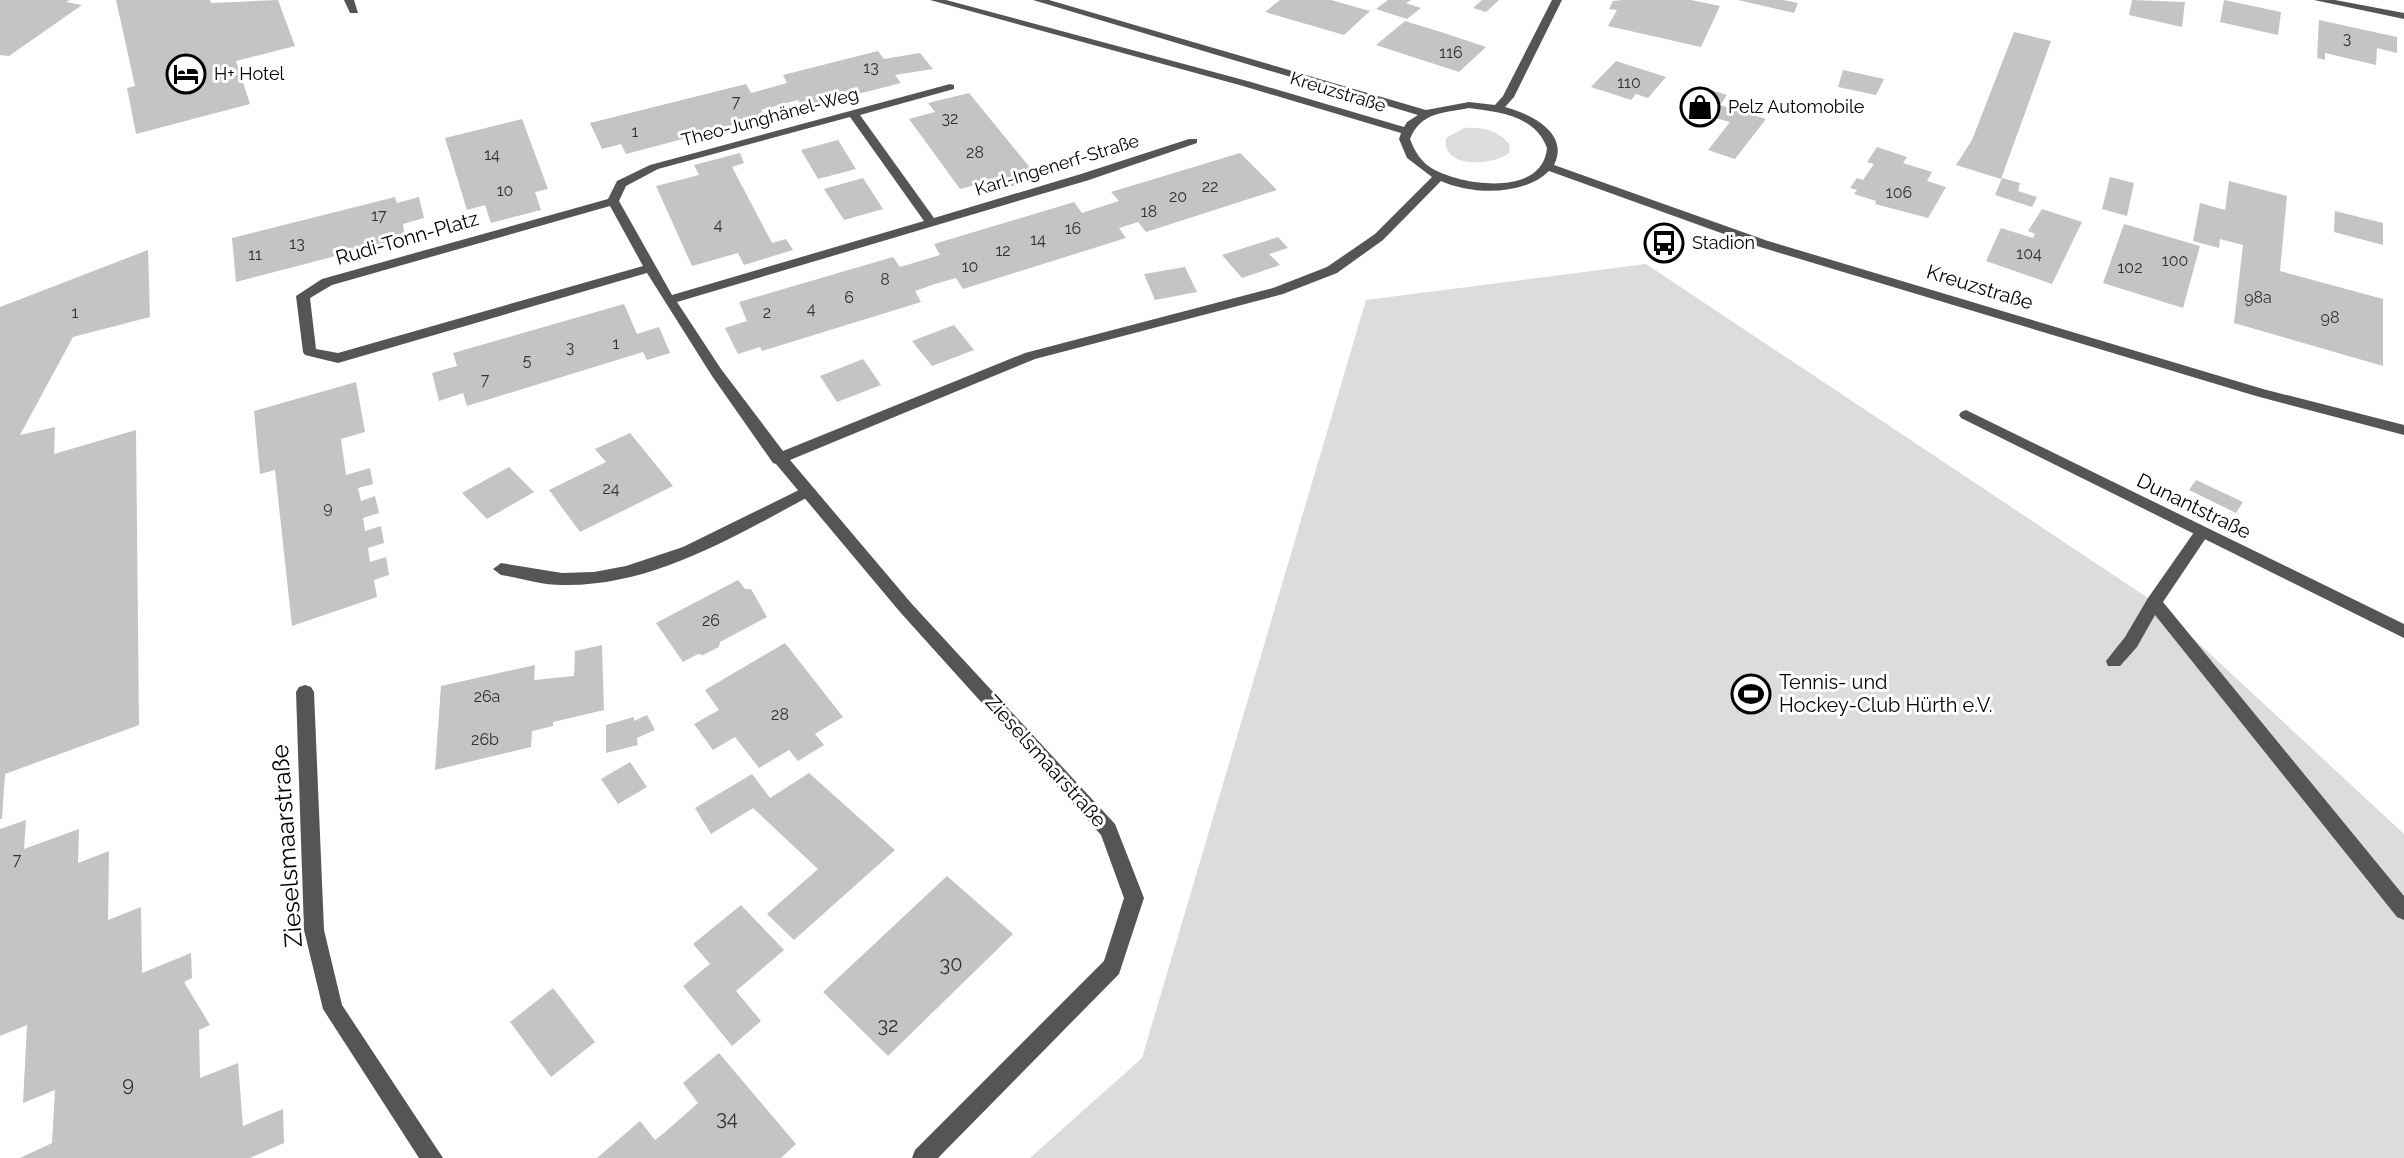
<svg xmlns="http://www.w3.org/2000/svg" width="2404" height="1158" viewBox="0 0 2404 1158" font-family="Raleway,sans-serif">
  <rect width="100%" height="100%" fill="#fff"/>
  <g fill="#dcdcdc">
    <path d="M1464,128C1483,127 1498,130 1510,145L1509,153C1493,166 1441,169 1446,138Z"/>
    <polygon points="1646,264 2154,602 2404,834 2404,1158 1030,1158 1142,1058 1366,300"/>
  </g>
  <g fill="#c4c4c4">
    <polygon points="0,0 70,0 66,2 82,5 9,56 0,55"/>
    <polygon points="116,0 210,0 211,3 278,0 295,46 236,61 250,104 136,134 127,88 135,86"/>
    <polygon points="1280,0 1331,0 1370,11 1344,35 1265,12"/>
    <polygon points="1388,0 1411,0 1406,3 1421,8 1407,19 1376,9"/>
    <polygon points="1482,0 1499,0 1486,12 1473,8"/>
    <polygon points="1623,0 1691,0 1720,6 1701,47 1608,26 1617,10 1609,9 1613,1"/>
    <polygon points="1738,0 1783,0 1798,3 1794,13"/>
    <polygon points="2132,0 2185,2 2182,27 2129,15"/>
    <polygon points="2224,0 2281,12 2278,35 2220,22"/>
    <polygon points="2319,20 2397,37 2397,53 2377,48 2376,65 2325,53 2325,60 2317,58"/>
    <polygon points="1405,21 1444,33 1486,47 1459,72 1376,45"/>
    <polygon points="2014,32 2051,41 2001,179 1956,165 1972,140"/>
    <polygon points="878,51 884,59 920,53 933,69 895,75 901,83 803,108 798,100 761,110 766,117 626,154 621,144 602,149 590,123 746,84 751,93 787,83 783,75"/>
    <polygon points="1616,61 1666,77 1648,98 1636,94 1631,100 1591,87"/>
    <polygon points="1843,70 1884,79 1876,95 1838,87"/>
    <polygon points="1698,86 1727,95 1720,105 1766,119 1735,159 1708,150 1730,122 1679,108"/>
    <polygon points="969,93 1031,169 1041,166 1049,175 993,192 986,182 960,189 909,119 935,112 928,103"/>
    <polygon points="522,119 548,189 535,192 541,210 491,223 485,205 467,210 445,138"/>
    <polygon points="838,140 856,169 818,179 801,150"/>
    <polygon points="1877,147 1907,157 1903,163 1932,172 1927,181 1946,187 1928,218 1875,204 1876,201 1854,194 1857,190 1850,188 1857,178 1863,180 1874,164 1867,162"/>
    <polygon points="740,153 744,163 732,167 772,243 786,239 793,250 744,265 738,253 692,266 656,186 699,175 694,165"/>
    <polygon points="1240,153 1277,190 1146,232 1138,222 1119,228 1126,238 963,289 956,278 935,284 915,291 921,302 762,351 760,347 738,354 725,328 747,321 739,302 893,257 900,267 940,255 934,244 1074,202 1082,213 1119,201 1111,192"/>
    <polygon points="2110,177 2134,183 2127,216 2102,209"/>
    <polygon points="863,178 883,209 844,220 824,189"/>
    <polygon points="2002,178 2020,183 2018,191 2037,197 2032,207 1995,195"/>
    <polygon points="2229,181 2287,196 2280,271 2383,299 2383,366 2234,323 2243,245 2220,239 2219,248 2193,241 2200,203 2225,210"/>
    <polygon points="395,197 397,203 419,197 424,218 403,224 405,238 236,282 232,238"/>
    <polygon points="2042,209 2082,222 2052,284 1986,261 2001,228 2033,238 2035,234 2028,231"/>
    <polygon points="2335,211 2383,223 2383,245 2334,232"/>
    <polygon points="2124,224 2200,246 2183,308 2103,283"/>
    <polygon points="1278,237 1288,248 1269,254 1280,265 1242,278 1222,255"/>
    <polygon points="148,250 150,317 73,337 20,435 55,427 54,454 136,430 139,725 5,774 2,819 0,819 0,307"/>
    <polygon points="1185,267 1197,292 1155,300 1144,274"/>
    <polygon points="624,304 637,334 659,327 670,353 647,360 643,352 467,406 463,393 439,401 432,373 457,366 453,353"/>
    <polygon points="954,325 974,350 932,366 912,341"/>
    <polygon points="863,359 881,385 837,402 820,376"/>
    <polygon points="356,382 365,432 341,439 346,475 370,468 373,484 358,488 361,501 375,496 379,513 363,518 365,531 381,526 384,543 368,548 370,562 386,557 389,575 374,580 377,597 292,626 275,470 260,474 254,411"/>
    <polygon points="630,433 673,486 580,532 549,490 606,462 595,449"/>
    <polygon points="509,467 534,492 487,519 462,493"/>
    <polygon points="2196,480 2243,502 2236,513 2189,490"/>
    <polygon points="738,580 745,589 751,589 767,617 720,642 719,647 703,655 698,654 683,662 656,623"/>
    <polygon points="785,643 843,717 815,734 824,745 798,761 789,750 759,768 735,737 713,750 694,724 719,710 705,690"/>
    <polygon points="602,645 604,710 553,722 553,726 532,731 531,747 435,770 441,686 535,665 534,680 574,676 575,651"/>
    <polygon points="647,715 655,730 637,738 638,745 606,753 606,725 634,717 634,721"/>
    <polygon points="630,762 647,787 618,804 601,779"/>
    <polygon points="809,773 895,850 794,940 767,914 818,869 753,808 711,834 695,808 752,774 770,798"/>
    <polygon points="26,820 24,849 79,829 78,863 109,851 108,920 141,907 142,973 191,953 192,978 184,982 210,1025 199,1030 200,1078 238,1063 243,1126 283,1109 284,1143 250,1158 20,1158 52,1143 55,1090 23,1103 27,1025 0,1036 0,829"/>
    <polygon points="947,876 1013,934 888,1056 823,992"/>
    <polygon points="741,905 784,950 736,991 761,1021 732,1046 683,986 710,964 693,944"/>
    <polygon points="553,988 595,1042 551,1077 510,1022"/>
    <polygon points="719,1053 796,1144 781,1158 597,1158 640,1121 655,1140 664,1133 698,1103 683,1083"/>
  </g>
  <g fill="none" stroke-linecap="round" stroke-linejoin="round">
    <g fill="#555" fill-rule="evenodd">
      <polygon points="344,0 354,0 358,13 350,13"/>
      <path d="M805,487L810,488L813,492L810,496C733,537 652,587 562,585C542,585 521,578 501,575L493,569L501,563L562,573L594,572L626,566L683,547Z"/>
      <polygon points="2202,526 2210,532 2163,602 2404,896 2404,920 2397,917 2155,615 2137,647 2120,666 2108,666 2106,661 2125,637 2148,598 2197,528"/>
      <polygon points="305,685 311,687 314,692 324,930 342,1005 443,1158 419,1158 323,1009 304,930 296,692 299,687"/>
    </g>
    <g fill="#555" fill-rule="evenodd">
      <path d="M930,0H946L1251,82L1404,127L1407,122L1418,115L1033,0H1049L1426,110L1469,102L1495,105L1503,96L1552,0H1562L1514,97L1505,107C1531,114 1570,133 1554,165L1768,241L2263,389L2404,425V435L2256,396L1760,247L1549,171C1524,196 1472,195 1441,181L1383,240L1337,273L1283,294L1035,359L790,460L911,603L1115,824L1144,898L1119,974L938,1158H912L915,1150L1104,961L1124,898L1101,835L900,612L776,464L773,463L712,376L647,273L338,363L305,355L303,352L296,296L322,279L608,199L617,181L650,165L950,84L954,85V89L860,115L934,218L1081,174L1189,139H1197V143L1089,180L677,302L721,369L783,451L1025,353L1273,288L1327,267L1375,234L1432,177L1407,158L1399,139L1401,133L1243,86ZM1469,108C1498,112 1535,115 1547,148C1543,197 1463,186 1433,169C1421,162 1415,152 1410,139C1421,112 1443,113 1469,108ZM850,117L924,221L672,295L619,201L626,186L658,169ZM610,206L643,266L338,353L316,349L310,298L332,285Z"/>
      <polygon points="2314,0 2335,0 2404,13 2404,19"/>
      <polygon points="1966,410 2404,624 2404,638 1961,418 1959,415 1961,412"/>
    </g>
  </g>
  <defs>
    <g id="hotel-ring" transform="scale(2)"><circle r="9.5" fill="#fff" stroke="#000" stroke-width="1.5"/><path d="M-6-4.5h1.5V1H6V5H4.5V3h-9V5H-6ZM-4 0a1.8 1.8 0 1 1 3.6 0ZM.5 0V-2.5h3Q6-2.5 6 0Z" fill="#000"/></g>
    <g id="shop-ring" transform="scale(2)"><circle r="9.5" fill="#fff" stroke="#000" stroke-width="1.5"/><path d="M-5-2.5h2.3a2.7 3.5 0 0 1 5.4 0H5L5.5 6h-11ZM-1.5-2.5h3a1.5 2.3 0 0 0-3 0Z" fill="#000"/></g>
    <g id="bus-ring" transform="scale(2)"><circle r="9.5" fill="#fff" stroke="#000" stroke-width="1.5"/><path d="M-5-6H5V4H4V6H2V4H-2V6H-4V4H-5ZM-3.5-4V0h7V-4ZM-3.5 1.2v1.5H-2V1.2ZM2 1.2v1.5H3.5V1.2Z" fill="#000"/></g>
    <g id="stadium-ring" transform="scale(2)"><circle r="9.5" fill="#fff" stroke="#000" stroke-width="1.5"/><path d="M0-5a6.5 5 0 1 0 0 10a6.5 5 0 1 0 0-10ZM-3.5-1.8h7v3.6h-7Z" fill="#000"/></g>
  </defs>
  <g fill-rule="evenodd">
    <use href="#hotel-ring" x="186" y="74"/>
    <use href="#shop-ring" x="1700" y="107"/>
    <use href="#bus-ring" x="1664" y="243"/>
    <use href="#stadium-ring" x="1751" y="694"/>
  </g>
  <g text-anchor="middle" stroke-width="6" stroke-linejoin="round" paint-order="stroke">
    <g font-size="16" fill="#313131">
      <text x="2347" y="44">3</text>
      <text x="1451" y="58">116</text>
      <text x="871" y="73">13</text>
      <text x="1629" y="88">110</text>
      <text x="736" y="107">7</text>
      <text x="950" y="124">32</text>
      <text x="635" y="137">1</text>
      <text x="975" y="158">28</text>
      <text x="492" y="160">14</text>
      <text x="1210" y="192">22</text>
      <text x="505" y="196">10</text>
      <text x="1899" y="198">106</text>
      <text x="1178" y="202">20</text>
      <text x="1149" y="217">18</text>
      <text x="379" y="221">17</text>
      <text x="718" y="230">4</text>
      <text x="1073" y="234">16</text>
      <text x="1038" y="245">14</text>
      <text x="297" y="249">13</text>
      <text x="1003" y="256">12</text>
      <text x="2029" y="259">104</text>
      <text x="255" y="260">11</text>
      <text x="2175" y="266">100</text>
      <text x="970" y="272">10</text>
      <text x="2130" y="273">102</text>
      <text x="885" y="285">8</text>
      <text x="849" y="303">6</text>
      <text x="2258" y="303">98a</text>
      <text x="811" y="314">4</text>
      <text x="75" y="318">1</text>
      <text x="767" y="318">2</text>
      <text x="2330" y="323">98</text>
      <text x="616" y="349">1</text>
      <text x="570" y="353">3</text>
      <text x="527" y="366">5</text>
      <text x="485" y="385">7</text>
      <text x="611" y="494">24</text>
      <text x="328" y="513">9</text>
      <text x="711" y="626">26</text>
      <text x="487" y="702">26a</text>
      <text x="780" y="720">28</text>
      <text x="485" y="745">26b</text>
      <text x="17" y="865">7</text>
    </g>
    <g font-size="18" fill="#000" stroke="#fff" text-anchor="start">
      <text x="214" y="80">H+ Hotel</text>
      <text x="1728" y="113">Pelz Automobile</text>
      <text x="1692" y="249">Stadion</text>
    </g>
    <g font-size="18" fill="#000" stroke="#fff">
      <text transform="translate(1338 92) rotate(17)" y="6">Kreuzstraße</text>
      <text transform="translate(770 117) rotate(-15)" y="6">Theo-Junghänel-Weg</text>
      <text transform="translate(1057 165) rotate(-17)" y="6">Karl-Ingenerf-Straße</text>
    </g>
    <g font-size="20" fill="#000" stroke="#fff">
      <text transform="translate(407 238) rotate(-16)" y="7">Rudi-Tonn-Platz</text>
      <text transform="translate(1980 287) rotate(17)" y="7">Kreuzstraße</text>
      <text transform="translate(2194 506) rotate(26)" y="7">Dunantstraße</text>
      <text transform="translate(1046 761) rotate(48)" y="7">Zieselsmaarstraße</text>
    </g>
    <g font-size="20" fill="#000" stroke="#fff" text-anchor="start">
      <text x="1779" y="689">Tennis- und<tspan x="1779" dy="23">Hockey-Club Hürth e.V.</tspan></text>
    </g>
    <g font-size="20" fill="#313131">
      <text x="951" y="971">30</text>
      <text x="888" y="1032">32</text>
      <text x="128" y="1091">9</text>
      <text x="727" y="1125">34</text>
    </g>
    <g font-size="24" fill="#000" stroke="#fff">
      <text transform="translate(287 846) rotate(-94)" y="8">Zieselsmaarstraße</text>
    </g>
  </g>
</svg>
